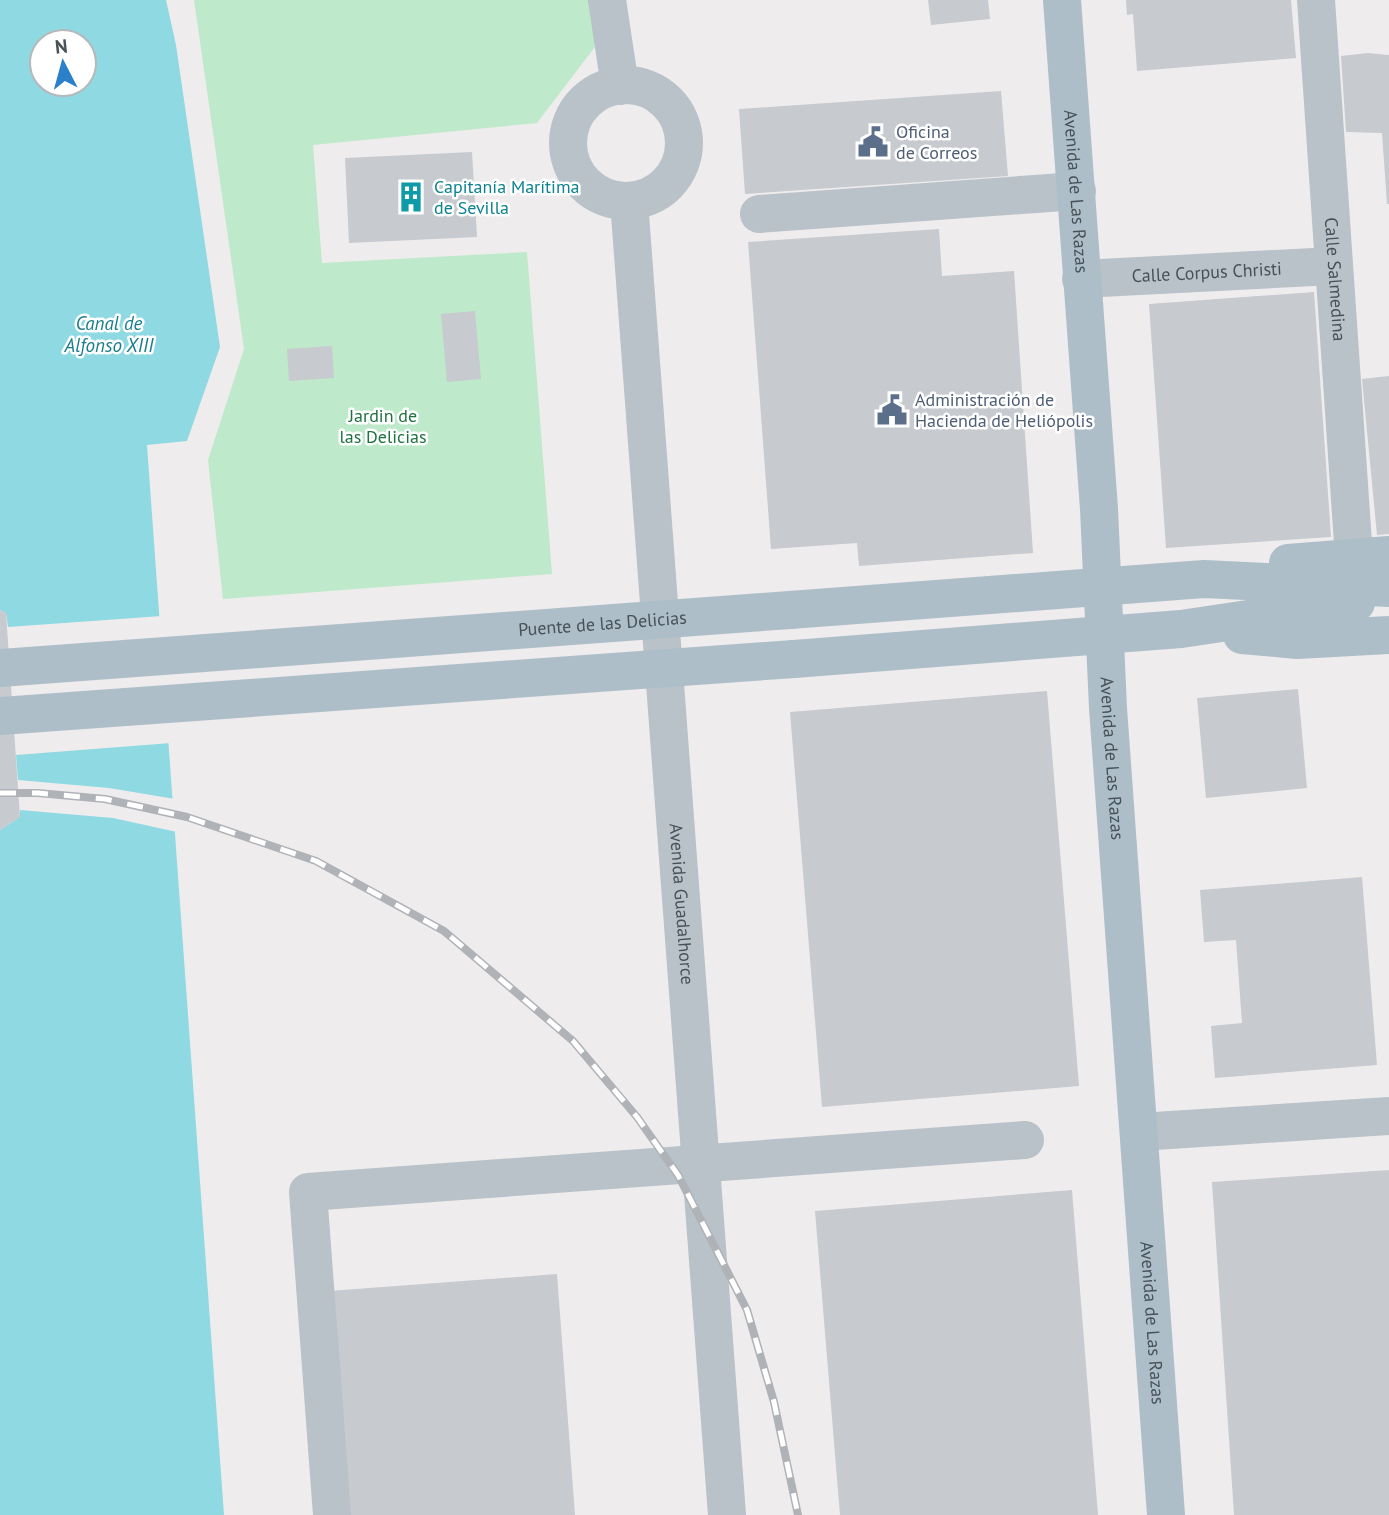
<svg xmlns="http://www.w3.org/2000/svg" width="1389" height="1515" viewBox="0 0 1389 1515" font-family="'PT Sans',sans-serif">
  <rect width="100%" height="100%" fill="#efeced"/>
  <polygon fill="#bee9ca" points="194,0 595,0 601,39 537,123 313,145 322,263 527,252 552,574 223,599 208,460 244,349"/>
  <path fill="#8fd9e2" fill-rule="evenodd" d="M0,0H166L176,45L220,347L187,441L147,445L224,1515H0ZM42,42H84V84H42Z"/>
  <polygon fill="#efeced" points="0,610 6,613 8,627 162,616 171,743 16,755 18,780 109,788 175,799 177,832 113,818 20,810 20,817 0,830"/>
  <g fill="#c7cacf">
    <polygon points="928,0 988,0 990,19 931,25"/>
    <polygon points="1126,0 1291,0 1296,58 1137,71 1133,14 1127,15"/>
    <polygon points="1368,53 1389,55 1389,204 1387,204 1382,133 1346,132 1341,56"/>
    <polygon points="1001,91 1008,176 745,194 739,109"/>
    <polygon points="472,152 477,237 349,243 345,158"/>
    <polygon points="939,229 942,276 1014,271 1033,553 859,566 857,543 771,549 748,242"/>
    <polygon points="1314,292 1331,537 1166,548 1149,304"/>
    <polygon points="475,311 481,379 447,382 441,314"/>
    <polygon points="332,346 334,378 289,381 287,349"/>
    <polygon points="1389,376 1389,534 1377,535 1362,379"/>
    <polygon points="0,610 6,613 20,817 0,830"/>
    <polygon points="1298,689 1307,788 1206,798 1197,698"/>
    <polygon points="1047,691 1079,1086 822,1107 790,712"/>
    <polygon points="1362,877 1377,1065 1215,1078 1211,1026 1242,1023 1236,940 1204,942 1200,890"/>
    <polygon points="1389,1170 1389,1515 1234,1515 1212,1182"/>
    <polygon points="1072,1190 1098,1515 840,1515 815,1211"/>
    <polygon points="557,1274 575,1515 345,1515 329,1291"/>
  </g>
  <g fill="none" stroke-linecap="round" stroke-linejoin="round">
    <g stroke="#b9c2c8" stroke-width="38">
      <polyline points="607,0 620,86"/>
      <path id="s1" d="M1316,0L1354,558"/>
      <circle cx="626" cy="143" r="58"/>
      <path id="s2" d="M629,201L727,1515"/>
      <polyline points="759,214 1077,191"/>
      <path id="s3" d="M1081,279L1333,266"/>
      <polyline points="1139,1132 1389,1116"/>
      <polyline points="332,1515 308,1192 1025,1140"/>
    </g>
    <g stroke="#aebec9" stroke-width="38">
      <path id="s4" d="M1062,0L1099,509L1108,708L1166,1515"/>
      <polyline points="1288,563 1389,555"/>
      <polyline points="790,610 1204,579 1389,588"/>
      <polyline points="1242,635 1297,640 1389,635"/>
      <polyline points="794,659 1181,629 1356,603"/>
    </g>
    <g stroke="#afb2b6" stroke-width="8">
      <polyline id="rail" points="0,793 38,793 105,799 187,817 316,861 444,931 573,1041 637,1117 678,1175 747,1310 774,1402 798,1515"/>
    </g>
    <use href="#rail" stroke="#fff" stroke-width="5" stroke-dasharray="16" stroke-linecap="butt"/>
    <g stroke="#aebec9" stroke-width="38">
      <path id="s5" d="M0,668L790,610"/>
      <polyline points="0,716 794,659"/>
    </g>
  </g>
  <defs>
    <g id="civic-bare" transform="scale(2.415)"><path d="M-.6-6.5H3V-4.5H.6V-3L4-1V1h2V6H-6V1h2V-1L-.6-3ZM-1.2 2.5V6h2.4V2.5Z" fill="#5c6f8a" stroke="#fff" stroke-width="2.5" paint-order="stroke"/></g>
    <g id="building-bare" transform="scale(2.415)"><path d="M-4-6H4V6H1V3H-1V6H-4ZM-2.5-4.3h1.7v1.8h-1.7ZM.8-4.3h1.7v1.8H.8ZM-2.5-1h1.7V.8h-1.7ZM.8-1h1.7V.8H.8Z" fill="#0f9aa8" stroke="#fff" stroke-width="2.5" paint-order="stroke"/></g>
  </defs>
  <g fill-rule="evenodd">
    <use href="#civic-bare" x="873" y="142"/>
    <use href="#building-bare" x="411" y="197"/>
    <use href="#civic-bare" x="892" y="410"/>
  </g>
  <g text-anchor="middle" stroke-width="5" stroke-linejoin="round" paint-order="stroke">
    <g font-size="18" fill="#4e5e75" stroke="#fff" text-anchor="start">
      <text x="896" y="138">Oficina<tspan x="896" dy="21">de Correos</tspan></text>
      <text x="915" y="406">Administración de<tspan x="915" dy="21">Hacienda de Heliópolis</tspan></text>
    </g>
    <g font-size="18" fill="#0d838f" stroke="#fff" text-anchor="start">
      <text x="434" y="193">Capitanía Marítima<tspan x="434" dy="21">de Sevilla</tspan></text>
    </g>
    <g font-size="18" fill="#475158" stroke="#fff">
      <text dy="6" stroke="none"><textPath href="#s4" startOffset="192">Avenida de Las Razas</textPath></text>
      <text dy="6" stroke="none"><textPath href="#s3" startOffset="126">Calle Corpus Christi</textPath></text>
      <text dy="6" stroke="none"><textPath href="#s1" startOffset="280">Calle Salmedina</textPath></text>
      <text dy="6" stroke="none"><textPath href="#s5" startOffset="604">Puente de las Delicias</textPath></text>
      <text dy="6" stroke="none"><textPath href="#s4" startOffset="760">Avenida de Las Razas</textPath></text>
      <text dy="6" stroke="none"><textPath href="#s2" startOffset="705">Avenida Guadalhorce</textPath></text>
      <text dy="6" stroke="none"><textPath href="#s4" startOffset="1326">Avenida de Las Razas</textPath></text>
    </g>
    <g font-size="18" fill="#1f7140" stroke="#fff">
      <text x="383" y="422">Jardin de<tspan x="383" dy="21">las Delicias</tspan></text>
    </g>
    <g font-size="19" font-style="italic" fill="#197d8a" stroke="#fff">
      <text x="109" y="330">Canal de<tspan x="109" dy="22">Alfonso XIII</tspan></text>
    </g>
  </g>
  <g transform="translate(63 63) rotate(354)"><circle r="33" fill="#ffffff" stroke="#b5b9bc" stroke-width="2"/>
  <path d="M0-5L12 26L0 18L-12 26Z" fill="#2b80ca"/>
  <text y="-10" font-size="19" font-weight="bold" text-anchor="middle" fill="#475158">N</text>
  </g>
</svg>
